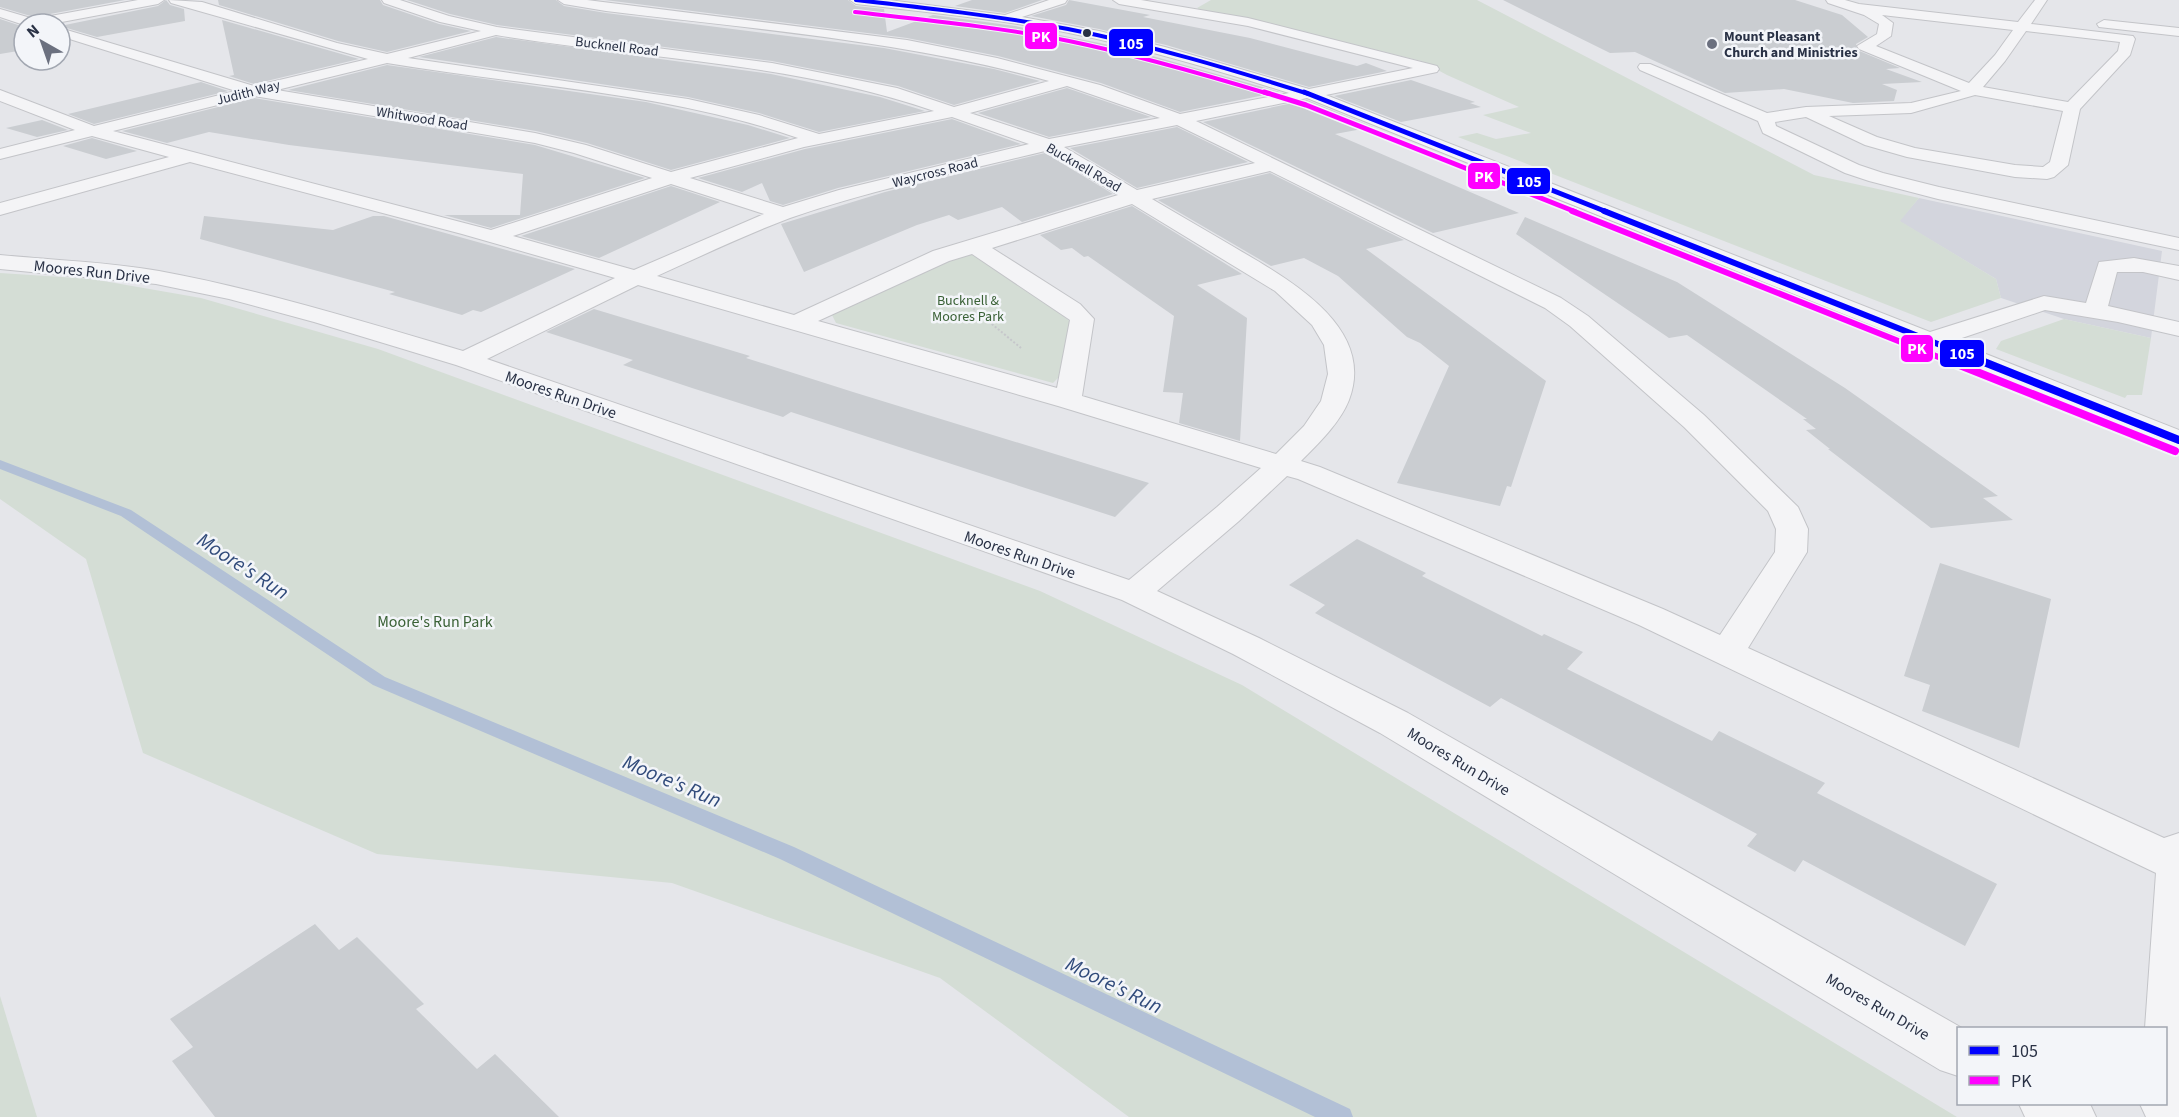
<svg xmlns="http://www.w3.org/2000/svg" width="2179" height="1117" viewBox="0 0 2179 1117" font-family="'Source Sans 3',sans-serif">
  <rect width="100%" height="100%" fill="#e5e6ea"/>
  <polygon fill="#d3d5dd" points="1919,198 2162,251 2151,338 2064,319 2001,298 1996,279 1899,221"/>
  <g fill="#d4ddd5">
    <polygon points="1211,0 1477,0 1814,175 1919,198 1900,221 1996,279 2001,298 1931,322 1458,137 1477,133 1496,139 1531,133 1483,115 1519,107 1447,75 1421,61 1264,22 1204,12 1197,8"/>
    <polygon points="971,251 980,253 1071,322 1062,374 1053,383 836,323 832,315"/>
    <polygon points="0,273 92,279 201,298 378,349 1040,591 1242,685 1957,1117 1129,1117 940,978 672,883 377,854 143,753 86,559 0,499"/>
    <polygon points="2064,319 2151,338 2142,395 2127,395 2125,398 1996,349 2001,341"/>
    <polygon points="0,996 37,1117 0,1117"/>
  </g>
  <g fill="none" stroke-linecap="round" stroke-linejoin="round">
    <polygon fill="#b2c0d6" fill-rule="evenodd" points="0,460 131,510 385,677 794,847 1350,1109 1353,1117 1315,1117 780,859 373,685 121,516 0,469"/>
  </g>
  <g fill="#cacdd1">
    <polygon points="0,0 125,0 34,17 0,7"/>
    <polygon points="166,0 170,5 184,9 185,21 97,37 60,26 158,6"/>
    <polygon points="218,0 380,0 383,5 439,24 471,31 387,52 338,41 219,5"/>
    <polygon points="407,0 556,0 564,6 606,13 884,48 994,69 1040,81 954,105 898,86 772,61 497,25 450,14"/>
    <polygon points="605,0 848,0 856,6 884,9 887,32 933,15 1015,26 1124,48 1280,92 1180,112 1101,83 998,56 907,38"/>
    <polygon points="972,0 1042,0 1005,13 955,6"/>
    <polygon points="1069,0 1150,15 1143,17 1250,38 1357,66 1366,63 1387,71 1309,87 1166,45 1099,29 1031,16 1066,5"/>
    <polygon points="1503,0 1795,0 1842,15 1868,37 1856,44 1857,50 1900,68 1886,69 1922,82 1882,84 1897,90 1894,101 1853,103 1784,89 1725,93 1635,52 1610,53"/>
    <polygon points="0,19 24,27 24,50 0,54"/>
    <polygon points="222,20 359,59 254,84 229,76 234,75"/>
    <polygon points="496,37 771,74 880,97 925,111 819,132 759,113 688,97 419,57"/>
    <polygon points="387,65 646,102 748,125 790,138 671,170 587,143 536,131 288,90"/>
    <polygon points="1411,80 1475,102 1470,103 1481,107 1401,122 1334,96"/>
    <polygon points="201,82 228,91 94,124 68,114"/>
    <polygon points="1067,88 1151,117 1049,137 978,113"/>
    <polygon points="254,98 535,145 645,178 491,228 444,215 520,215 523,174 289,145 209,132 167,143 122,131"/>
    <polygon points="1307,100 1373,127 1335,134 1519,213 1433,233 1203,122"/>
    <polygon points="952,119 1021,144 838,188 783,205 770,201 762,183 742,192 698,178 805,149"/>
    <polygon points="42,120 68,130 37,137 6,128"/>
    <polygon points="1177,127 1248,162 1137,188 1070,148"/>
    <polygon points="92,138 137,151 106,159 63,146"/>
    <polygon points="1045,153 1113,194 1022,222 1002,207 958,220 949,215 917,225 804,272 781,224 885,192"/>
    <polygon points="1270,173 1404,240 1366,249 1546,381 1511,487 1507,486 1500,506 1397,483 1449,366 1420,343 1407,337 1338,276 1304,258 1271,266 1158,200"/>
    <polygon points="671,186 720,202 599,258 521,236"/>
    <polygon points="1132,206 1242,274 1197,285 1247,318 1240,441 1179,423 1183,393 1163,392 1174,316 1088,256 1084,257 1072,248 1061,250 1040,235"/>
    <polygon points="204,216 333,230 373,216 384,216 575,269 481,312 473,310 462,315 389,294 395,292 200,239"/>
    <polygon points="1525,217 1677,282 1845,388 1998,496 1983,498 2013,520 1931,528 1828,449 1830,449 1806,430 1816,429 1803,419 1807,419 1687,335 1669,338 1516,234"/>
    <polygon points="594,309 750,356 746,358 853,392 1149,483 1115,517 791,412 783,417 692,388 623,365 633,360 546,332"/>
    <polygon points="1357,539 1426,573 1422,576 1542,636 1544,634 1583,652 1567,669 1712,741 1719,731 1825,783 1817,793 1997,884 1965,946 1803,860 1795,872 1747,846 1757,834 1501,698 1490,707 1315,613 1325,605 1289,585"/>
    <polygon points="1940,563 2051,599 2019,748 1922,711 1930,685 1904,676"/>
    <polygon points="315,924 339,950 357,937 424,1004 416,1009 477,1069 495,1054 559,1117 215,1117 172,1061 193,1047 170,1019"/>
  </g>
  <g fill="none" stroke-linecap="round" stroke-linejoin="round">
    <g stroke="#c3c4c8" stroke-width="2">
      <g id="minor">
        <polygon points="138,0 164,0 158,4 51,24 24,25 0,17 0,9 34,19"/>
        <path d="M169,0L202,2L337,43L387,54L481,31L440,22L384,3L382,0H400L449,16L497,27L772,63L897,88L954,107L1049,81C905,41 755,29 606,11L564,4L558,0H587L907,40L997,58L1100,85L1180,114L1289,93C1216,70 1143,48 1069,33C998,19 927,12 856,4L850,0H889L1005,15L1049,0H1067L1065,3L1022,17L1099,31L1165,47L1309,89L1413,68L1248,26L1119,4L1113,0H1141L1248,18L1437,66L1439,69L1437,72L1326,95L1930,332L2044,296L2086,303L2099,262L2134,258L2179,266V280L2143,272H2117L2108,306L2179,322V336L2118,322L2045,310L1953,341L2179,430V449L1307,98L1196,121L1561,298L1588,316L1704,415L1798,507L1808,529L1807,552L1748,648L2164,838L2179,833V1117H2146L2140,1104H2166V1028H2145L2156,873L1639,625L1298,479L1287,476L1239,521L1157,591L1259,638L1408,713L1962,1028H1958V1076L1940,1070L1380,733L1233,654L1122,600L456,365L314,322L229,299L156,284L0,269V255C51,260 109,262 159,271C262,290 362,321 463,351L615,278L462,234L190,162L0,215V203L169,157L92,136L0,159V149L75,130L0,101V90L94,126L236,91L60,36V28L254,86L368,59L171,3ZM496,35C641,59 793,62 934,111L819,134L759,115L688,99L408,58ZM387,63C523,86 667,92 798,138L671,172L586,145L535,133L277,90ZM1067,86L1160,118L1049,139L970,113ZM254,96L535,143L574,153L652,178L491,230L113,131ZM952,117L1029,144L839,190L783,207L690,178L804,147ZM1177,125L1255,163L1137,190L1064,147ZM1045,151L1118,195L933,251L794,315L657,276C701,256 745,235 790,218C873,189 960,172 1045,151ZM1270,171L1545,308L1570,326L1684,427L1768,511L1776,529L1775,552L1720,635L1663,609L1320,467L1301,461C1318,444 1340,423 1349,400C1377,326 1286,278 1234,247C1207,231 1179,215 1152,199ZM671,184L764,214L634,270L513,236ZM1132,204L1275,291L1312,325L1324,345L1328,374L1321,401L1304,426L1276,454L1082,396L1094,319L1080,304L992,248ZM972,254L1070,320L1057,388L818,321L949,261ZM638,285L1058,406L1261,468L1217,507L1129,580L487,359Z"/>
        <path d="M1826,0H1845L1859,4L2018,22L2035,0H2047L2031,24L2133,36L2135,39L2130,55L2080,109L2068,165L2054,177L2047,179L2015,177L1907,157L1865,145L1806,117L1775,122L1776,126L1859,165L1883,173L1939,187L2179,238V250L1938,199L1869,181L1845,173L1763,133L1758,121L1640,70L1638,67L1640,64H1650L1767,113L1806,107L1911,103L1961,91L1859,49L1857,46L1877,34L1879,24L1864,15L1828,3ZM1882,15L2013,30L1995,55L1969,83L1876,46L1891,36L1893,23ZM2026,31L2120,42L2118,51L2068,102L1983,87L2005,61ZM1975,95L2063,111L2050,162L2043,167L2015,165L1915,148L1877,137L1829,116L1911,113Z"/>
        <polygon points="2104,20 2179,28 2179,36 2099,27 2097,24"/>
        <polygon points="2019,1104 2090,1104 2096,1117 2025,1117"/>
      </g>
    </g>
    <polyline stroke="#c6c7cb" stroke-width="2" stroke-dasharray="2 2" stroke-linecap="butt" points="964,301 1021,348"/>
    <use href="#minor" fill="#f4f4f6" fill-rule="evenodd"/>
    <g stroke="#f3f5f9" stroke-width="6">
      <path id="bus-1-far3" d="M856,0C927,8 998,16 1068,29C1150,45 1230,69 1309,94"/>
    </g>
    <g stroke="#f3f5f9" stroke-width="8">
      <polyline id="bus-1-far2" points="1304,92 1607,212"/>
    </g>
    <g stroke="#f3f5f9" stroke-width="9">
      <polyline id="bus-1-far1" points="1604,211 1988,364"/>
    </g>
    <g stroke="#f3f5f9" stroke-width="12">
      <polyline id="bus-1" points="1984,362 2179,440"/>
    </g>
    <g stroke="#f3f5f9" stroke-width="6">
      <path id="bus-2-far3" d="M855,12C926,20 998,27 1069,41C1137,55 1203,74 1269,94"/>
    </g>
    <g stroke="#f3f5f9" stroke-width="8">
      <polyline id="bus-2-far2" points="1264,92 1306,105 1576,212"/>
    </g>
    <g stroke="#f3f5f9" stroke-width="9">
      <polyline id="bus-2-far1" points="1572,211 1956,364"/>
    </g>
    <g stroke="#f3f5f9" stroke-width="12">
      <polyline id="bus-2" points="1952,362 2175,451"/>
    </g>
    <use href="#bus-1-far3" stroke="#00f" stroke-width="4"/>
    <use href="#bus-1-far2" stroke="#00f" stroke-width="5"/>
    <use href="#bus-1-far1" stroke="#00f" stroke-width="6"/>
    <use href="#bus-1" stroke="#00f" stroke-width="8"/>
    <use href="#bus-2-far3" stroke="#f0f" stroke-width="4"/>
    <use href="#bus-2-far2" stroke="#f0f" stroke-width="5"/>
    <use href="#bus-2-far1" stroke="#f0f" stroke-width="6"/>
    <use href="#bus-2" stroke="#f0f" stroke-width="8"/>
  </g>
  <circle fill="#293145" stroke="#f3f5f9" stroke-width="2" cx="1087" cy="33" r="5"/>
  <circle fill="#6b707f" stroke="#f3f5f9" stroke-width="2" cx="1712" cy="44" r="6"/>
  <g text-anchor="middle" stroke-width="5" stroke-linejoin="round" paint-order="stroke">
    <g font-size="14" font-weight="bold" fill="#293145" stroke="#f3f5f9" text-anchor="start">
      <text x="1724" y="41">Mount Pleasant<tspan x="1724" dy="16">Church and Ministries</tspan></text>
    </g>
    <g font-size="14" fill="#293145" stroke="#f3f5f9">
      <text transform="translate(617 46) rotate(7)" y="5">Bucknell Road</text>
      <text transform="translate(248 92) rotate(-14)" y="5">Judith Way</text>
      <text transform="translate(422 118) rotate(9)" y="5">Whitwood Road</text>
      <text transform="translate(1084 167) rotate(30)" y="5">Bucknell Road</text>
      <text transform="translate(935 172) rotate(-14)" y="5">Waycross Road</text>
    </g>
    <g font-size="14" fill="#3a6136" stroke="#f3f5f9">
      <text x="968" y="305">Bucknell &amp;<tspan x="968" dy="16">Moores Park</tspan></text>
    </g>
    <g font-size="16" fill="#293145" stroke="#f3f5f9">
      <text transform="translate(92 271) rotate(6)" y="6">Moores Run Drive</text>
      <text transform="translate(561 394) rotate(19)" y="6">Moores Run Drive</text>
      <text transform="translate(1020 554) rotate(19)" y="6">Moores Run Drive</text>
      <text transform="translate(1459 761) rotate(31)" y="6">Moores Run Drive</text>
      <text transform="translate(1878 1006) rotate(30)" y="6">Moores Run Drive</text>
    </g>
    <g font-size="16" fill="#3a6136" stroke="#f3f5f9">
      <text x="435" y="627">Moore's Run Park</text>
    </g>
    <g font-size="21" font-style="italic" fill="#314b7b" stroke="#f3f5f9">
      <text transform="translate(243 566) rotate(33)" y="7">Moore's Run</text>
      <text transform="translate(672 781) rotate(23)" y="7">Moore's Run</text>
      <text transform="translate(1114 985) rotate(26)" y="7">Moore's Run</text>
    </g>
  </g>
  <g stroke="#f3f5f9" stroke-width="2">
    <rect x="1024" y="22" width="34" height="28" rx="6" fill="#f0f"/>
    <rect x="1108" y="28" width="46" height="29" rx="6" fill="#00f"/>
    <rect x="1467" y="162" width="34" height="28" rx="6" fill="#f0f"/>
    <rect x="1506" y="167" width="45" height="28" rx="6" fill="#00f"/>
    <rect x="1900" y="334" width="34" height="29" rx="6" fill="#f0f"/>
    <rect x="1939" y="339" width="46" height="29" rx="6" fill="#00f"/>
  </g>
  <g font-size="16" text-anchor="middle" font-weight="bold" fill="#fff">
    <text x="1041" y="42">PK</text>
    <text x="1131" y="49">105</text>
    <text x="1484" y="182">PK</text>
    <text x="1529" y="187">105</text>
    <text x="1917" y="354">PK</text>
    <text x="1962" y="359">105</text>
  </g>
  <rect x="1957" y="1027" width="210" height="78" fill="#f3f5f9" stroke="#a2a7b1" stroke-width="1.5"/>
  <rect x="1969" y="1046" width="30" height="9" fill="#0000ff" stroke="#a2a7b1" stroke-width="1.5"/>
  <text x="2011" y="1057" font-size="18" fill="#293145">105</text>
  <rect x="1969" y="1076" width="30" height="9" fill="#ff00ff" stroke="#a2a7b1" stroke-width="1.5"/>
  <text x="2011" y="1087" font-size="18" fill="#293145">PK</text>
  <g transform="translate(42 42) rotate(320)"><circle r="28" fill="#f3f5f9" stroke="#a2a7b1" stroke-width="1.5"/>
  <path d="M0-4.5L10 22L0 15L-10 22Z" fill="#6b707f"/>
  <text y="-9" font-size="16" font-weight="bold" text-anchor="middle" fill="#293145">N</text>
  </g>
</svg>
